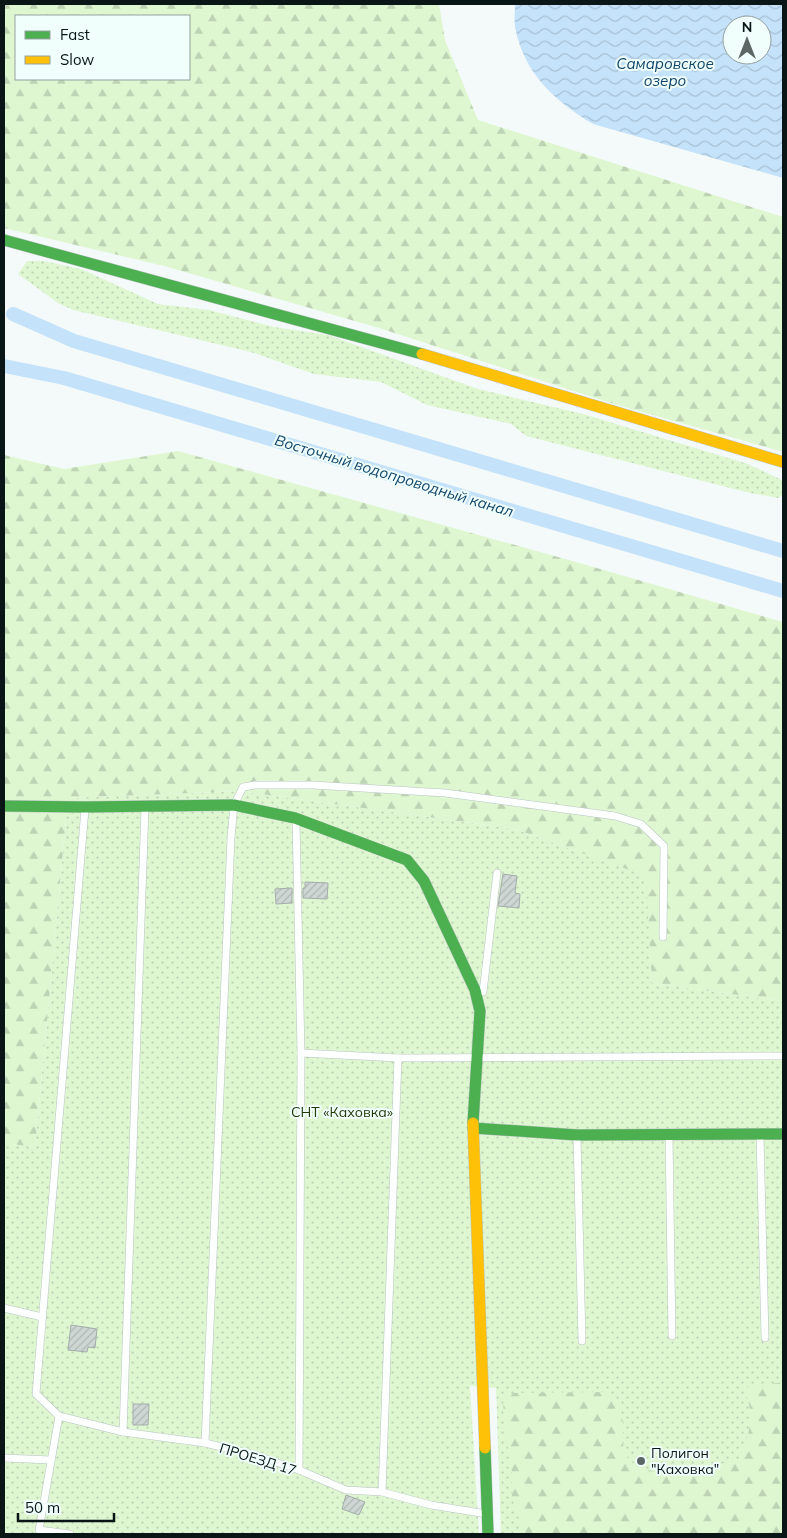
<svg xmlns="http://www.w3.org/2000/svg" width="787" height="1538" viewBox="0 0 787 1538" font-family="Mulish,sans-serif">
  <defs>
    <pattern id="grass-dots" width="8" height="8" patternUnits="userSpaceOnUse" patternTransform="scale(1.25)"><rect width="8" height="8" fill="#def7d1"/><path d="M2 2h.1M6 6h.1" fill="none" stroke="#bdd3b3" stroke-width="1.8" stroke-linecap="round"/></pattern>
    <pattern id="forest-firs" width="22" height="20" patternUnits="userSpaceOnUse" patternTransform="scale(1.25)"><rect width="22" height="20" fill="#def7d1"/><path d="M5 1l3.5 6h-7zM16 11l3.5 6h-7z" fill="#bdd3b3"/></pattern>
    <pattern id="water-waves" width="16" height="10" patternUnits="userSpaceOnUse" patternTransform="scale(1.25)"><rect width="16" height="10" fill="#c4e2fa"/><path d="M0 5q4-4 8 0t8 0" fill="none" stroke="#a7c1d5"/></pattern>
    <pattern id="building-hatch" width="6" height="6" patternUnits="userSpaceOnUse" patternTransform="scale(1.25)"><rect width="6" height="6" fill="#cfd7d4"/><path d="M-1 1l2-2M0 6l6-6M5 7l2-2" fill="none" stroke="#b0b8b5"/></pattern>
  </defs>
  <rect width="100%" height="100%" fill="#f4fafa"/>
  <g fill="url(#grass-dots)">
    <polygon points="27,261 44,261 81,269 158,304 209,310 274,327 328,335 478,389 583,414 748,464 780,479 783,482 783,495 778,498 746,492 526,436 511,424 427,405 381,382 314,374 251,352 73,310 58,303 18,274"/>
    <polygon points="240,791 515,829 647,876 652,983 783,1001 783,1534 501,1534 496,1388 470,1386 479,1534 4,1534 4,1143 35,1147 68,798"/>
  </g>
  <g fill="url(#forest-firs)" fill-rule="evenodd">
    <path d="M4,4H439L445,40L478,120L783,217V452L614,404L379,328L164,266L4,228ZM16,16H189V79H16Z"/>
    <polygon points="178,451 583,564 783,622 783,1001 652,983 646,876 515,829 240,791 68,798 35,1147 4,1143 4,455 64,469"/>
    <path d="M783,1382V1534H522L521,1524L512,1498V1472L504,1424L503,1393L608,1392C620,1400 622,1412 623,1425C623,1435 622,1447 626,1455C643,1486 711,1466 738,1460C750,1437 756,1411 743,1388Z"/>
  </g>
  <path fill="url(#water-waves)" fill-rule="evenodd" d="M515,4H783V178L593,124C555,101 524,74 515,27C514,20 515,11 515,4ZM732,25H762V55H732Z"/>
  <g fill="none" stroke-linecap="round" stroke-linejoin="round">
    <g stroke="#c4e2fa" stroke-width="14">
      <polyline points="13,314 74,341 783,551"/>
      <polyline points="4,366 64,378 783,591"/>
    </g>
  </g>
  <g fill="url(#building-hatch)" stroke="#a5adaa">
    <polygon points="503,874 517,876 515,893 520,894 519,908 498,906"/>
    <polygon points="305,882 328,883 327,899 303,898 303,888 305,888"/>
    <polygon points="292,888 292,903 276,904 275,889"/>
    <polygon points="71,1325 97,1329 95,1348 88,1347 87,1352 68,1350"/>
    <polygon points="133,1404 149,1404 148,1425 133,1425"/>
    <polygon points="346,1495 365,1502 359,1515 342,1509"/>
  </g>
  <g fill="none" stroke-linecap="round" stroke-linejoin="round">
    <g stroke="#bcc5c5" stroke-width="8">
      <g id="lane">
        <polyline points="85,809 36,1394 59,1416 123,1432 205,1443 255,1455 299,1470 346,1490 382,1492 431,1505 487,1514"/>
        <polyline points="296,821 301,1053 299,1470"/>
        <polyline points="483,992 497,873"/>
        <polyline points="301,1053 398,1058 783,1056"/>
        <polyline points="760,1135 765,1338"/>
        <polyline points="669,1136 672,1336"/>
        <polyline points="577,1137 582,1341"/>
        <polyline points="4,1308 42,1317"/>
        <polyline points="59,1416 39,1530 70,1534"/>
        <polyline points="123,1432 145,808"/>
        <polyline points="205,1443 231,838 234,805 243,787 255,785 313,785 445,793 615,816 641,824 664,846 663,937"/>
        <polyline points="4,1458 51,1460"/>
        <polyline points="382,1492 398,1058"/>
      </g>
    </g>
    <g stroke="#bcc5c5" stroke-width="12">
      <g id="fast">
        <polyline points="4,240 422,354"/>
        <polyline points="4,806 85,807 234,805 295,818 407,860 424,881 475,990 480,1011 473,1123"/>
        <polyline points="473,1128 577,1135 783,1134"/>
        <polyline points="485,1448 488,1534"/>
      </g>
    </g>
    <g stroke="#bcc5c5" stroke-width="12">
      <g id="slow">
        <polyline points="422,354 783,462"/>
        <polyline points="473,1123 485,1448"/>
      </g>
    </g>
    <use href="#lane" stroke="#fdfefe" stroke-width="7"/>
    <use href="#fast" stroke="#4caf50" stroke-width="11"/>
    <use href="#slow" stroke="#ffc107" stroke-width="11"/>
  </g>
  <circle fill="#5b6665" stroke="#f0fefc" stroke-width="2" cx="641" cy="1461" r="5"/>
  <g text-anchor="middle" stroke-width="4" stroke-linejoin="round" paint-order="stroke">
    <g font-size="14" fill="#1f3804" stroke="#f0fefc">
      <text x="342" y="1117">СНТ «Каховка»</text>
    </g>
    <g font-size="14" fill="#091615" stroke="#f0fefc" text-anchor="start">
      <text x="651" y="1458">Полигон<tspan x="651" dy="16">"Каховка"</tspan></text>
    </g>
    <g font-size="14" fill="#091615" stroke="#f0fefc">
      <text transform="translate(258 1459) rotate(17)" y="5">ПРОЕЗД 17</text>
    </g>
    <g font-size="15" font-style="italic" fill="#104669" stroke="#f0fefc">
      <text x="665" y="69">Самаровское<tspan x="665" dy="17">озеро</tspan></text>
      <text transform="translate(394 476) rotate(17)" y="5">Восточный водопроводный канал</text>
    </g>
  </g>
  <rect width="787" height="1538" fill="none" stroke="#091615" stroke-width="10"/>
  <rect x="15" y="15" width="175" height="65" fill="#f0fefc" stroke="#94a1a0"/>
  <rect x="25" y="31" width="25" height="8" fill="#4caf50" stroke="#94a1a0"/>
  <text x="60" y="40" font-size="15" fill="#091615">Fast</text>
  <rect x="25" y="56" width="25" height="8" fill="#ffc107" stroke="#94a1a0"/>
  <text x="60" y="65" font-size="15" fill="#091615">Slow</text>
  <g transform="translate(747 40)"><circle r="24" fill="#f0fefc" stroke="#94a1a0"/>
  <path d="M0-4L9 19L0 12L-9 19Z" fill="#5b6665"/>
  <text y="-8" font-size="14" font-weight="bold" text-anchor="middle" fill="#091615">N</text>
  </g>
  <path d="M18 1513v8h96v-8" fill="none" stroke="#091615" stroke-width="2.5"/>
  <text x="25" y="1513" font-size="15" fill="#091615" stroke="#f0fefc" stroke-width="4" paint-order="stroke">50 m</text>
</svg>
